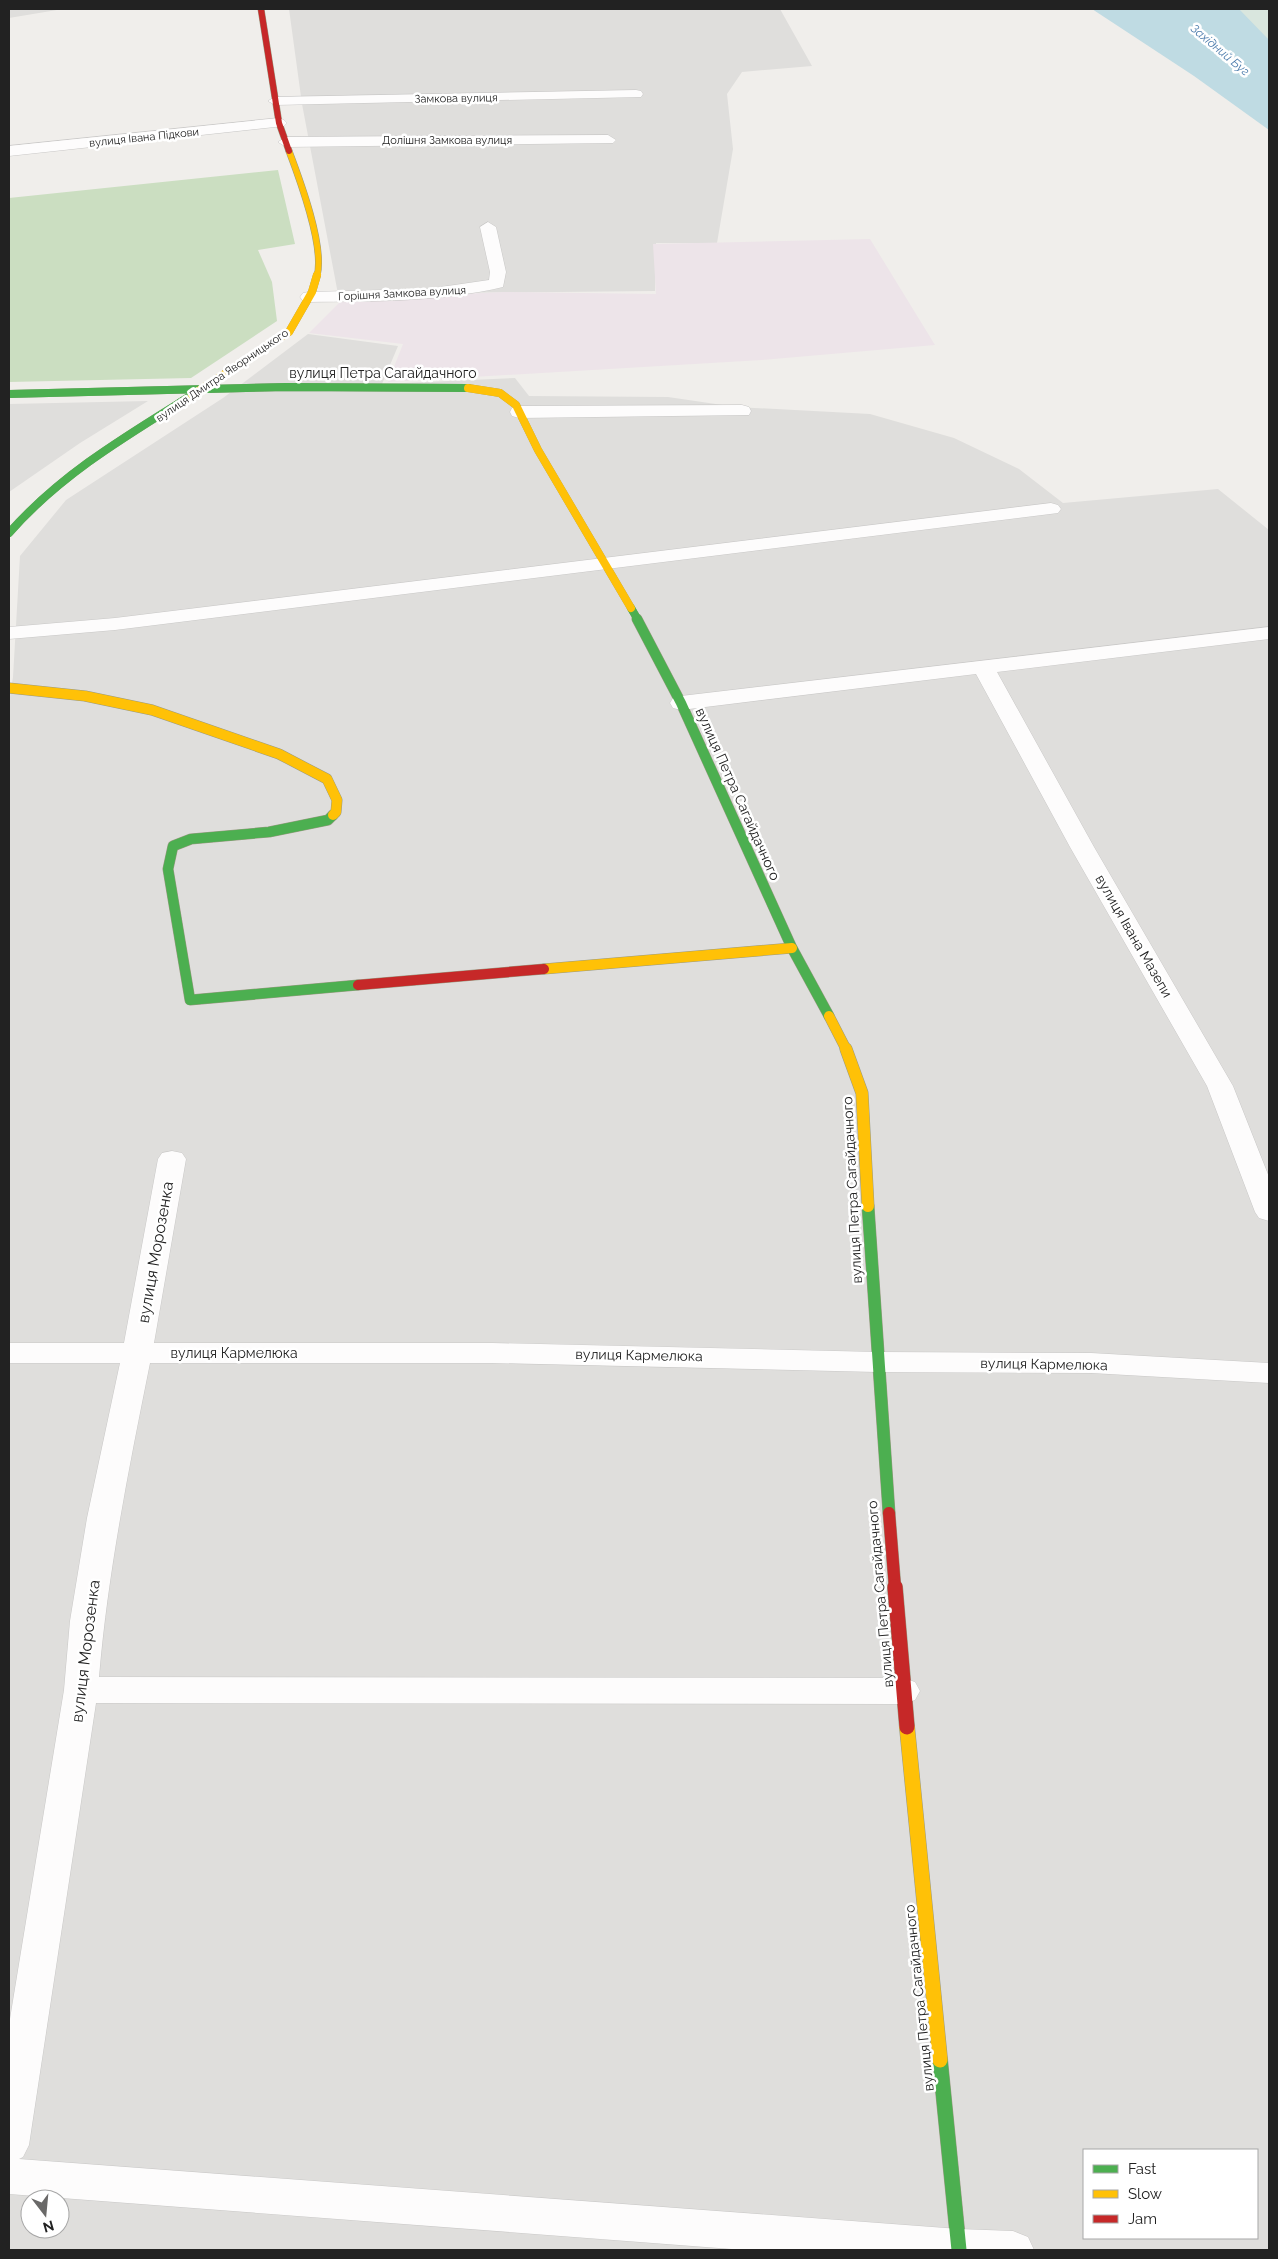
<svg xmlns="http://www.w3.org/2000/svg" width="1278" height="2259" viewBox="0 0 1278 2259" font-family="Raleway,sans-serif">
  <rect width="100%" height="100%" fill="#f0eeeb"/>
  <g fill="#dfdedc" fill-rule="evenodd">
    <polygon points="9,9 63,9 9,18"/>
    <polygon points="289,9 780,9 812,66 742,72 727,94 733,149 717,243 656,243 655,291 338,294 302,104"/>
    <path d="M308,334L398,346L382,384L515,378L529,396L668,397L736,407L870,414L954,438L1019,469L1063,503L1218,489L1269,530V2250H9V703L13,677L20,556L66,500L223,398ZM1084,2150H1257V2238H1084ZM30,2199H60V2229H30Z"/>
    <polygon points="148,401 80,443 9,492 9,404"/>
  </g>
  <polygon fill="#ede4e9" points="870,239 935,345 762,360 388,382 403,344 309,333 343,299 505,292 656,294 653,244"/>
  <polygon fill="#cbdec1" points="278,170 295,244 258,250 272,282 277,321 191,378 9,382 9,198"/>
  <polygon fill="#d9e6de" points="1203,9 1269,9 1269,61"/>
  <polygon fill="#bfdbe3" points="1092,9 1239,9 1269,40 1269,130 1194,76"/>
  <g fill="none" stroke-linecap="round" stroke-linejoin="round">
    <g stroke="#c9c8c7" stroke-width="1">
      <g id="street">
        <polygon points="636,90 641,91 643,94 641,97 275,105 268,101 275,97"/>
        <polygon points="279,118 284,120 287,123 284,126 9,156 9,146"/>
        <polygon points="608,135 616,140 613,143 286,147 278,142 286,137"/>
        <path d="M488,222L496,227L506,272L503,287C439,302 374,301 309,302L303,301L300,297L303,293L309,292L427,289L489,280L490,272L480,227Z"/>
        <polygon points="742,405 749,407 751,411 749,415 519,418 512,416 510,412 512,408 519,406"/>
        <polygon points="1051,503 1058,505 1061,509 1058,513 115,630 9,639 9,627 115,618"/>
        <polygon points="1269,627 1269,639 997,672 1094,847 1233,1086 1269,1177 1269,1221 1259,1218 1255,1212 1207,1086 1070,847 976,674 681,710 673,708 670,703 673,698 681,696"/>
        <path d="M172,1151L182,1153L186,1159L154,1343H492L877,1352L1091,1353L1269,1363V1383L1091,1373L877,1372L492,1363H150C129,1467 108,1571 99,1677L903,1678L915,1682L920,1691L915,1700L903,1704L96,1703L29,2145L23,2157L19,2159L959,2229L1013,2231L1028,2237L1034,2250H745L9,2194V2025L64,1690L70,1621L87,1518L120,1363H9V1343H124L158,1159L162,1153Z"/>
      </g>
    </g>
    <g stroke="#999a82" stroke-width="8">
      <g id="fast-far3">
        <polyline points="9,394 286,387 468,388"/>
        <path d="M9,533C61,474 126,436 192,395"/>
        <polyline points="631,608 638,620"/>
      </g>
    </g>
    <g stroke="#999a82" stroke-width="11">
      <g id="fast-far2">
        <polyline points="637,619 681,703 792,948 829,1016"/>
        <polyline points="333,815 328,820 269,832 191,839 173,846 168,869 190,1000 358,985"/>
      </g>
    </g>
    <g stroke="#999a82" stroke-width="13">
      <polyline id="fast-far1" points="868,1206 889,1513"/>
    </g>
    <g stroke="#999a82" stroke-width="16">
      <polyline id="fast" points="940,2060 959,2250"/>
    </g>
    <g stroke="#999a82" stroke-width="7">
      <path id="slow-far4" d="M289,151C300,180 325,247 317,276"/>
    </g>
    <g stroke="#999a82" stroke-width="8">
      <g id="slow-far3">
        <polyline points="468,388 500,393 516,405 538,450 631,608"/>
        <polyline points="192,395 289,332 312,292 317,275"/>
      </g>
    </g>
    <g stroke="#999a82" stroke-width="11">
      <g id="slow-far2">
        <polyline points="9,688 85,696 152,710 279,754 327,779 337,800 336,812 333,815"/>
        <polyline points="544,969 792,948"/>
        <polyline points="829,1016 847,1051"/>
      </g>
    </g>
    <g stroke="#999a82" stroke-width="13">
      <polyline id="slow-far1" points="846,1049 862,1093 868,1206"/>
    </g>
    <g stroke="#999a82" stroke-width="16">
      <polyline id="slow" points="907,1727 940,2060"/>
    </g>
    <g stroke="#999a82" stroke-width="7">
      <polyline id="jam-far3" points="261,9 279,123 289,151"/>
    </g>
    <g stroke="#999a82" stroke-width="11">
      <polyline id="jam-far2" points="358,985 544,969"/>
    </g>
    <g stroke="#999a82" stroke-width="13">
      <polyline id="jam-far1" points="889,1513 895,1588"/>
    </g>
    <g stroke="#999a82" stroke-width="16">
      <polyline id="jam" points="895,1587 907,1727"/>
    </g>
    <use href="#street" fill="#fdfcfc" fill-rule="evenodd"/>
    <use href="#fast-far3" stroke="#4caf50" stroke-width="8"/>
    <use href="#fast-far2" stroke="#4caf50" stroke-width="10"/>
    <use href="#fast-far1" stroke="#4caf50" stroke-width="12"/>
    <use href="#fast" stroke="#4caf50" stroke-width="15"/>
    <use href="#slow-far4" stroke="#ffc107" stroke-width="6"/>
    <use href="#slow-far3" stroke="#ffc107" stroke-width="8"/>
    <use href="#slow-far2" stroke="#ffc107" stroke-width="10"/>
    <use href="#slow-far1" stroke="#ffc107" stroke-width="12"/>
    <use href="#slow" stroke="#ffc107" stroke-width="15"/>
    <use href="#jam-far3" stroke="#c62828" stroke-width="6"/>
    <use href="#jam-far2" stroke="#c62828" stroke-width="10"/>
    <use href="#jam-far1" stroke="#c62828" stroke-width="12"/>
    <use href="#jam" stroke="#c62828" stroke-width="15"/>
  </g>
  <g text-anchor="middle" stroke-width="5" stroke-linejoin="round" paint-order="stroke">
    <g font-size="11" fill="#222" stroke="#fff">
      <text transform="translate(456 98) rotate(-1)" y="4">Замкова вулиця</text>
      <text transform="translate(144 137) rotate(-6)" y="4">вулиця Івана Підкови</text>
      <text x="447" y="144">Долішня Замкова вулиця</text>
      <text transform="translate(402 293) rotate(-3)" y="4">Горішня Замкова вулиця</text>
      <text transform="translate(222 375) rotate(-34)" y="4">вулиця Дмитра Яворницького</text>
    </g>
    <g font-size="12" font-style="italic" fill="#4a7aab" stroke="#fff">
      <text transform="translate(1220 50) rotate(40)" y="4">Західний Буг</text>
    </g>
    <g font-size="14" fill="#222" stroke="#fff">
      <text x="383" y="378">вулиця Петра Сагайдачного</text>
      <text transform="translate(738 794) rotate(66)" y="5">вулиця Петра Сагайдачного</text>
      <text transform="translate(1134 936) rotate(60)" y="5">вулиця Івана Мазепи</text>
      <text transform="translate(852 1190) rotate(-93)" y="5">вулиця Петра Сагайдачного</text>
      <text x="234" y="1358">вулиця Кармелюка</text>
      <text transform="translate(639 1355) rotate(1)" y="5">вулиця Кармелюка</text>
      <text transform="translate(1044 1364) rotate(1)" y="5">вулиця Кармелюка</text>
      <text transform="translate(880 1594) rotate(-95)" y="5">вулиця Петра Сагайдачного</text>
      <text transform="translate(919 1998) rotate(-96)" y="5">вулиця Петра Сагайдачного</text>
    </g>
    <g font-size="16" fill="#222" stroke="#fff">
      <text transform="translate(155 1252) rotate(-80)" y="6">вулиця Морозенка</text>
      <text transform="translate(85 1651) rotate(-83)" y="6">вулиця Морозенка</text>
    </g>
  </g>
  <rect width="1278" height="2259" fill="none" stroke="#222222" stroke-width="20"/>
  <rect x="1083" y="2149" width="175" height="90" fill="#ffffff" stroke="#a7a7a7"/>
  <rect x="1093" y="2165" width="25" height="8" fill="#4caf50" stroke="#a7a7a7"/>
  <text x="1128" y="2174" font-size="15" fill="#222222">Fast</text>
  <rect x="1093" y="2190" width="25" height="8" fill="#ffc107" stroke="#a7a7a7"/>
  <text x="1128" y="2199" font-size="15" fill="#222222">Slow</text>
  <rect x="1093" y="2215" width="25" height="8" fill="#c62828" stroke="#a7a7a7"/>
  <text x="1128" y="2224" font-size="15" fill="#222222">Jam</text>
  <g transform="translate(45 2214) rotate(164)"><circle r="24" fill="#ffffff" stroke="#a7a7a7"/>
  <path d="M0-4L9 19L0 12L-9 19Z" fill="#6a6968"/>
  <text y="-8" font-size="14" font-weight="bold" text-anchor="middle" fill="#222222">N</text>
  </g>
</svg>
